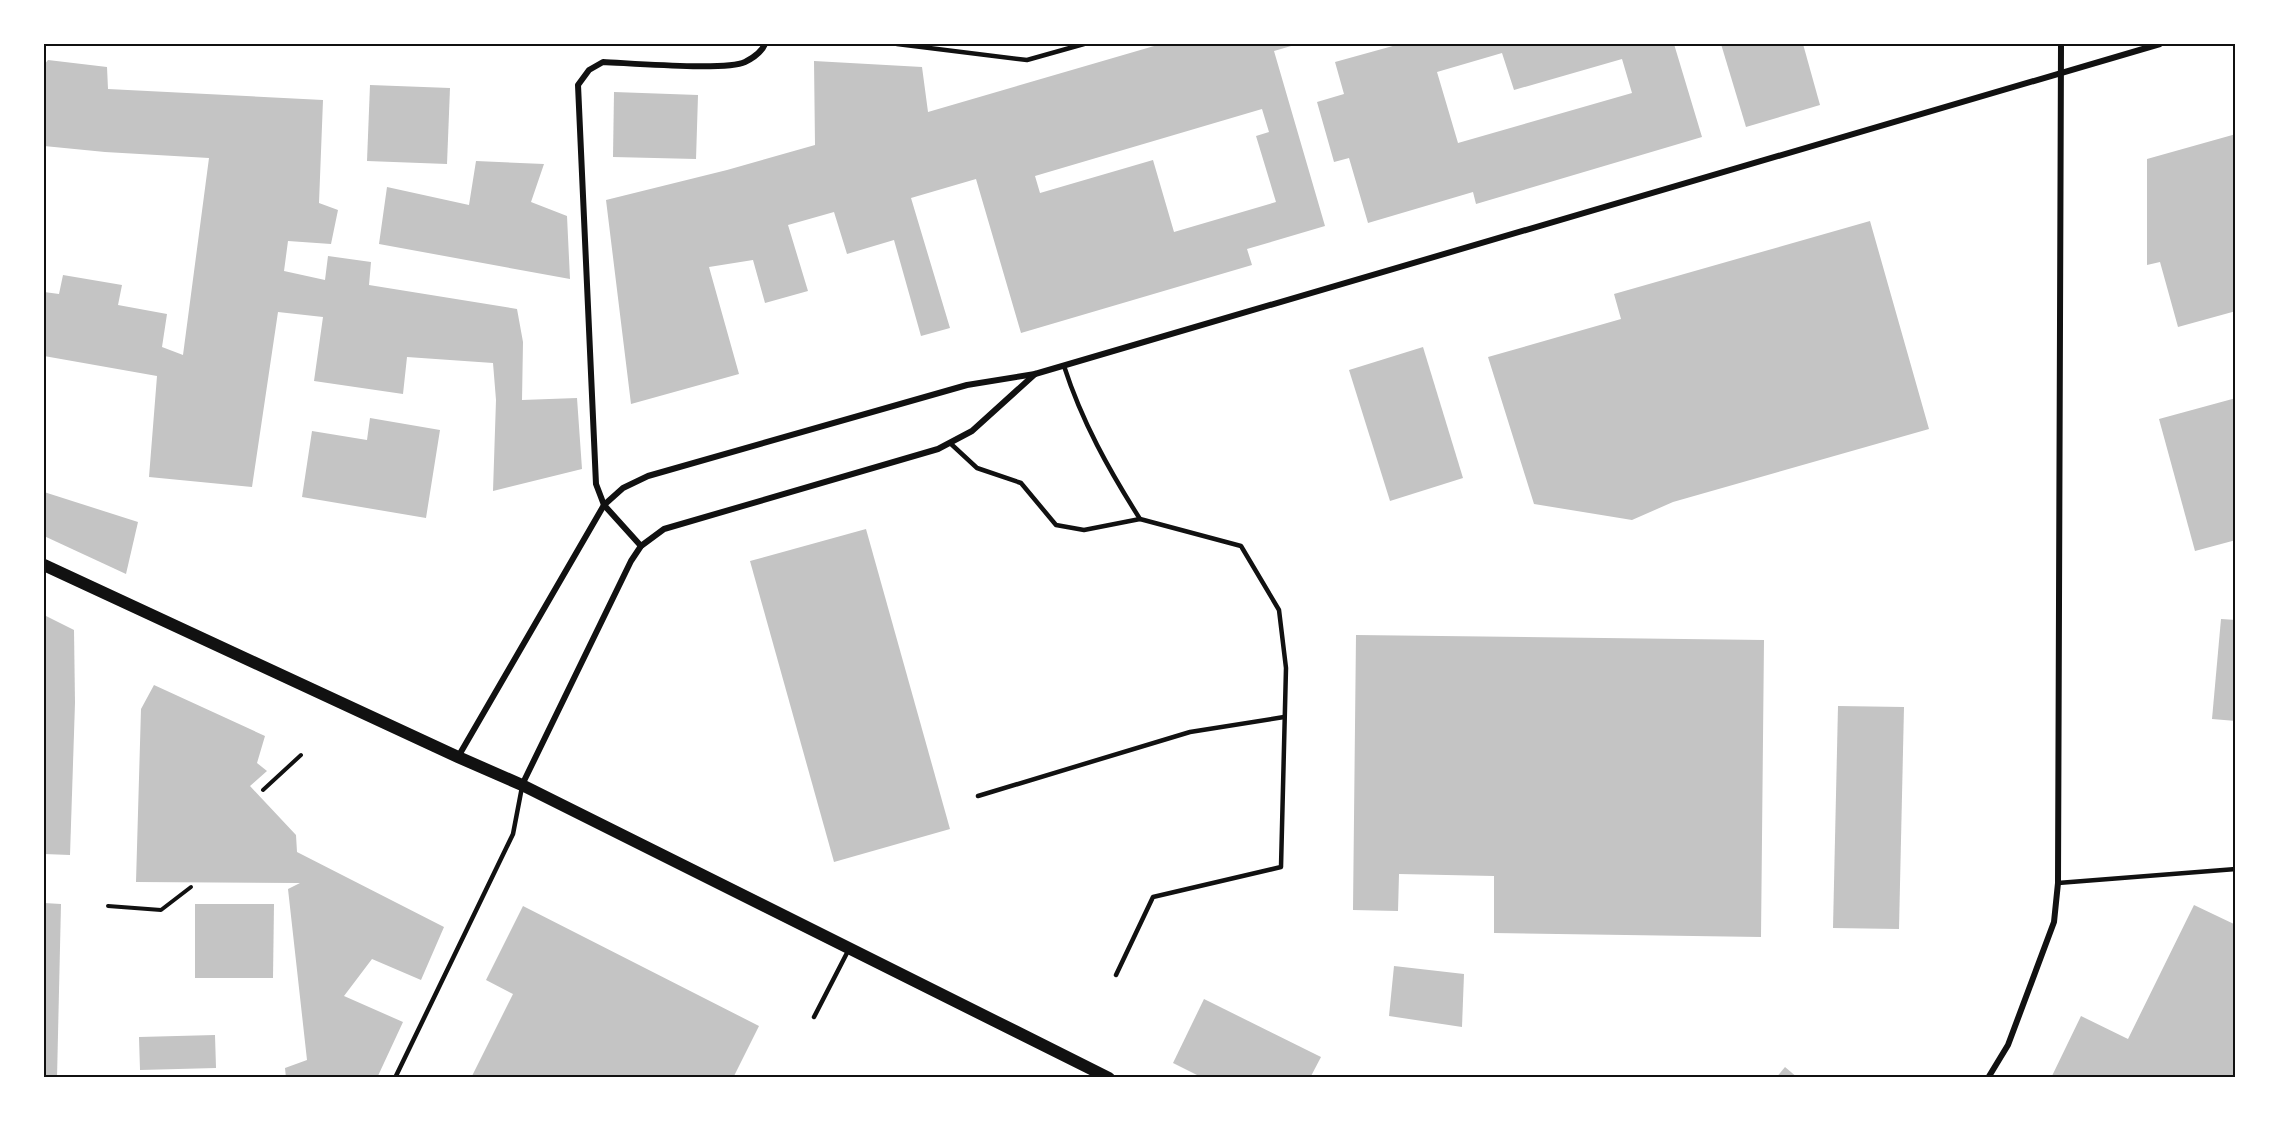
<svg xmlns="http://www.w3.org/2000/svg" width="2279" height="1121" viewBox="0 0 2279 1121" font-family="'Work Sans',sans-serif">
  <rect width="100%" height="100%" fill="#fff"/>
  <g fill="#c4c4c4" fill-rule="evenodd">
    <path d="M1161,44H1298L1274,51L1325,226L1247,249L1252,265L1021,333L976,179L911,198L950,328L921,336L894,240L847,254L834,212L788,225L808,291L765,303L753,260L709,267L739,374L631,404L606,200L727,170L815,145L814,61L922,67L928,112ZM1262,109L1269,132L1256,136L1276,202L1174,232L1153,160L1040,193L1035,176Z"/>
    <path d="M1400,44H1674L1702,137L1476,204L1473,192L1368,223L1349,158L1334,162L1317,102L1344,94L1335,62ZM1502,53L1514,90L1622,59L1632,93L1458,143L1437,72Z"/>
    <polygon points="1721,44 1803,44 1820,105 1746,127"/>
    <polygon points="48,60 107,67 108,89 323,100 319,203 338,210 331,244 288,241 284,271 325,280 328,256 371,262 369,285 517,309 523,342 522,400 577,398 582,469 493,491 496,400 493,363 407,357 403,394 314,381 323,317 278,312 252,487 149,477 157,376 44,356 44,292 59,294 63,275 122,285 118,305 167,314 162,347 183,355 209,158 105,152 44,146 44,65"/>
    <polygon points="370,85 450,88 447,164 367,161"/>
    <polygon points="614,92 698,95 696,159 613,157"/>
    <polygon points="2236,134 2236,311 2178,327 2160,262 2147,265 2147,159"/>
    <polygon points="476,161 544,164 531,202 567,216 570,279 379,244 387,187 469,205"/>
    <polygon points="1870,221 1929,429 1673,502 1632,520 1534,504 1488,357 1621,319 1614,294"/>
    <polygon points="1423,347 1463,478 1390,501 1349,370"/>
    <polygon points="2236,398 2236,540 2195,551 2159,419"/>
    <polygon points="370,418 440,430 426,518 302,497 312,431 367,440"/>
    <polygon points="44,492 138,522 126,574 44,536"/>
    <polygon points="866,529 950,829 834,862 750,561"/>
    <polygon points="44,615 74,630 75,703 70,855 44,854"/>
    <polygon points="2221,619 2236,620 2236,721 2212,719"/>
    <polygon points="1356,635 1764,640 1761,937 1494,933 1494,876 1399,874 1398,911 1353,910"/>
    <polygon points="154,685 265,736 257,763 267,771 250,786 296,835 297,852 444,927 421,980 372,959 344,996 403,1022 377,1078 286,1078 285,1068 307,1060 288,889 300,883 136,882 141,709"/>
    <polygon points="1838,706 1904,707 1899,929 1833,928"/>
    <polygon points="44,903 61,904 57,1078 44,1078"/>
    <polygon points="195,904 274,904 273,978 195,978"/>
    <polygon points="2194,905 2236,925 2236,1078 2051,1078 2081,1016 2128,1039"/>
    <polygon points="523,906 759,1026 733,1078 471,1078 513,994 486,980"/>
    <polygon points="1394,966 1464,974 1462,1027 1389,1016"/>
    <polygon points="1204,999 1321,1057 1310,1078 1203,1078 1173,1063"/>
    <polygon points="215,1035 216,1068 140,1070 139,1037"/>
    <polygon points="1785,1067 1798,1078 1776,1078"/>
  </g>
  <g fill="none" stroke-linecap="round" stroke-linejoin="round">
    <g stroke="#111" stroke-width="4">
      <polyline points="263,790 301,755"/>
      <polyline points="108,906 161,910 191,887"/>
    </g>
    <g stroke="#111" stroke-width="4.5">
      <polyline points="897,44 1027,60 1084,44"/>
      <path d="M1064,366C1082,422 1109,470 1140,519L1241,546L1279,610L1286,668L1281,867L1153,897L1116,975"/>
      <polyline points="950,443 977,468 1021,483 1056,525 1084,530 1140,519"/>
      <polyline points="978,796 1190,732 1284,717"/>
      <polyline points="2058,883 2236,869"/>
      <polyline points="814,1017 848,951"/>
      <polyline points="395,1078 513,834 522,787"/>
    </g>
    <g stroke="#111" stroke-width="6">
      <path d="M641,546L604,505L596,484L578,85L589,70L603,62C629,63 726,71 745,62C753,58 762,51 765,44"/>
      <polyline points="458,757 604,505 623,488 648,476 967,385 1035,374 2160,44"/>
      <polyline points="522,785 631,561 641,546 664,529 938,449 972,431 1035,374"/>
      <polyline points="1988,1078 2008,1045 2054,922 2058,883 2061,44"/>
    </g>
    <polyline stroke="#111" stroke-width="12" points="44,565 458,757 522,785 1109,1078"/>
  </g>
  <rect width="2279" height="1121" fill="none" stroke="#ffffff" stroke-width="90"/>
  <rect x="45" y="45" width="2189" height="1031" fill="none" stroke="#111" stroke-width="2"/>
</svg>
